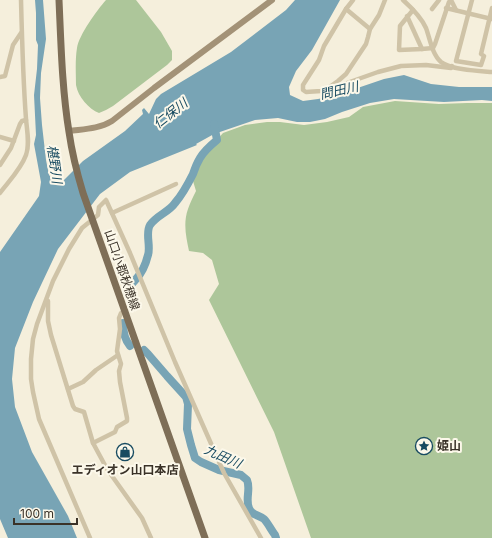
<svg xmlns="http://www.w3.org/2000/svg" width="492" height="538" viewBox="0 0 492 538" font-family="Inter,'Noto Sans JP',sans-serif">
  <rect width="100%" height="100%" fill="#f5efdc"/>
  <g fill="#adc69a">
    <path d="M106,0H136L161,32L172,51V60L167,65L113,106L106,110L99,113C89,109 78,97 76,85C76,73 75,60 77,48C79,35 97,10 106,0Z"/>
    <path d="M395,101L439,104L467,103H492V538H311L274,432L209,300L219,284L212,260L203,253L189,251C186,237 183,223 188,209C190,203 193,197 196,191L193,181L201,158L223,133L245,125L267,122H280L304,125L327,122L349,117L363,107Z"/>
  </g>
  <polygon fill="#78a4b5" points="35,0 43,0 46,39 41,73 40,98 42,125 46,160 49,175 57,184 62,182 83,161 125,131 143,114 142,110 144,108 149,114 156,99 161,94 231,52 286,10 295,0 340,0 312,50 296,71 289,87 290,95 303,101 318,99 337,95 384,79 404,75 431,84 459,87 492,87 492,101 482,100 444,102 394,99 370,103 342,112 325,119 310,122 297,122 278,118 255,120 214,134 196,144 197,145 130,172 100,194 58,249 33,302 15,348 12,379 15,407 32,452 68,516 77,538 8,538 0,519 0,252 39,196 41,182 34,144 36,135 34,95 37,69 38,45 36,40 36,13"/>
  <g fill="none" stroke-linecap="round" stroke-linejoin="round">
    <g stroke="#78a4b5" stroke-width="8">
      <path d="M127,291C129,286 133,283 136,279C142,273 146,263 148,255C151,246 145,233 150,225C157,215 169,212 175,203C182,195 188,184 193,174C195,168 197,163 200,158C204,151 211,145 217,140L214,124"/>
      <path d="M123,323C123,331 125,340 130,346"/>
      <path d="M144,350L148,354L167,376L186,397L188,404L187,429L191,445L195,458L201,462L219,470L241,475L247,480C251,489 245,499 249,508C251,515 259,515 264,519C268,523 271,530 275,535L276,538"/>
    </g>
    <g stroke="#cfc3a7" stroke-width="4.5">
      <polyline points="353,0 346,9 324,46 319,60 303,85 303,90 306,92 321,91 328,88 338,81 346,74 366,44 368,37 370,29 379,15 385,0"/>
      <path d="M403,0C412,8 421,17 426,28C430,39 432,54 441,62C451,70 479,71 492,72"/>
      <polyline points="472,0 456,61 481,65 484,56 481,54 492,8"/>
      <polyline points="446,8 492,19"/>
      <polyline points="346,9 370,29"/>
      <polyline points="432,9 439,0"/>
      <polyline points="413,10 400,26 399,50 422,49 433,48 435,44 449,2 451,0 456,10"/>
      <polyline points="407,16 422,49"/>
      <polyline points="0,77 5,76 13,45 21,33"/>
      <polyline points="329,89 330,89 378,72 401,66 426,65 451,68 452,66"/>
      <polyline points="0,137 14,141"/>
      <polyline points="0,165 11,148 20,124 22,121 26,120"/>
      <path d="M0,193C9,181 21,169 26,155C30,144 27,131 26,119C23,79 22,40 21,0"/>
      <polyline points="112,213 176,184"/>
      <polyline points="48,301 48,321 51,335 73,406 75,409 84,412 93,443 107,469 142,518 151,538"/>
      <polyline points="68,389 83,382 96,370 118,355"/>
      <polyline points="93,443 115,432 117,427 127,421 127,418 120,382 119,371 121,364 117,351 120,329 119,318 121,313 124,311"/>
      <polyline points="90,538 39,419 33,392 31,379 31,359 33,339 37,324 53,281 69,249 82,228 98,215 99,207 106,200 130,253 175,362 224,473 261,538"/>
    </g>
    <path stroke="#a39277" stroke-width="6" d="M69,131C83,129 99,129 112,121L154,88L272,0"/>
    <path stroke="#7e6e57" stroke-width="7" d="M59,0C61,44 62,89 69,132C72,153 77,173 83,193L205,538"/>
  </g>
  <defs>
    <g id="sight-ring" transform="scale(0.9)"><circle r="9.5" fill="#fcf8ea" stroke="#184b61" stroke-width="1.5"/><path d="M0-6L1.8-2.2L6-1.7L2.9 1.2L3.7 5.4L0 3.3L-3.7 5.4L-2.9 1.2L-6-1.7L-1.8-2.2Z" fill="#184b61"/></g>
    <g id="shop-ring" transform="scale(0.9)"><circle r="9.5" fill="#fcf8ea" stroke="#184b61" stroke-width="1.5"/><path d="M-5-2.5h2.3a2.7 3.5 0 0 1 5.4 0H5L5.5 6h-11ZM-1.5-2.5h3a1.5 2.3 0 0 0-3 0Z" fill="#184b61"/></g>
  </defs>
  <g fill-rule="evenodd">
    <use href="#sight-ring" x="424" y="446"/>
    <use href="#shop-ring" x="125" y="452"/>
  </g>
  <g text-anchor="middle" stroke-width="4" stroke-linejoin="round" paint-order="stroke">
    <g font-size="12" fill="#3a3228" stroke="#fcf8ea">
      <text transform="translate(122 270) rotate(71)" y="4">山口小郡秋穂線</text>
    </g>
    <g font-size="12" font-weight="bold" fill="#3a3228" stroke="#fcf8ea" text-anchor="start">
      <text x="437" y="450">姫山</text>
      <text x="125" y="474" text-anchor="middle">エディオン山口本店</text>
    </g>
    <g font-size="13" font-style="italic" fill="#184b61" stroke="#fcf8ea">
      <text transform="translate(339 90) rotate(-13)" y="5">問田川</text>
      <text transform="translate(170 113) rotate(-38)" y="5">仁保川</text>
      <text transform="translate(55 164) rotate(82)" y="5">椹野川</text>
      <text transform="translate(223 456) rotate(24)" y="5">九田川</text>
    </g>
  </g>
  <path d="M14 518v6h63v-6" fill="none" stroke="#3a3228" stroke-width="2"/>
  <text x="20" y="518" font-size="12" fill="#3a3228" stroke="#fcf8ea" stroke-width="3" paint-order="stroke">100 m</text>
</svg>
